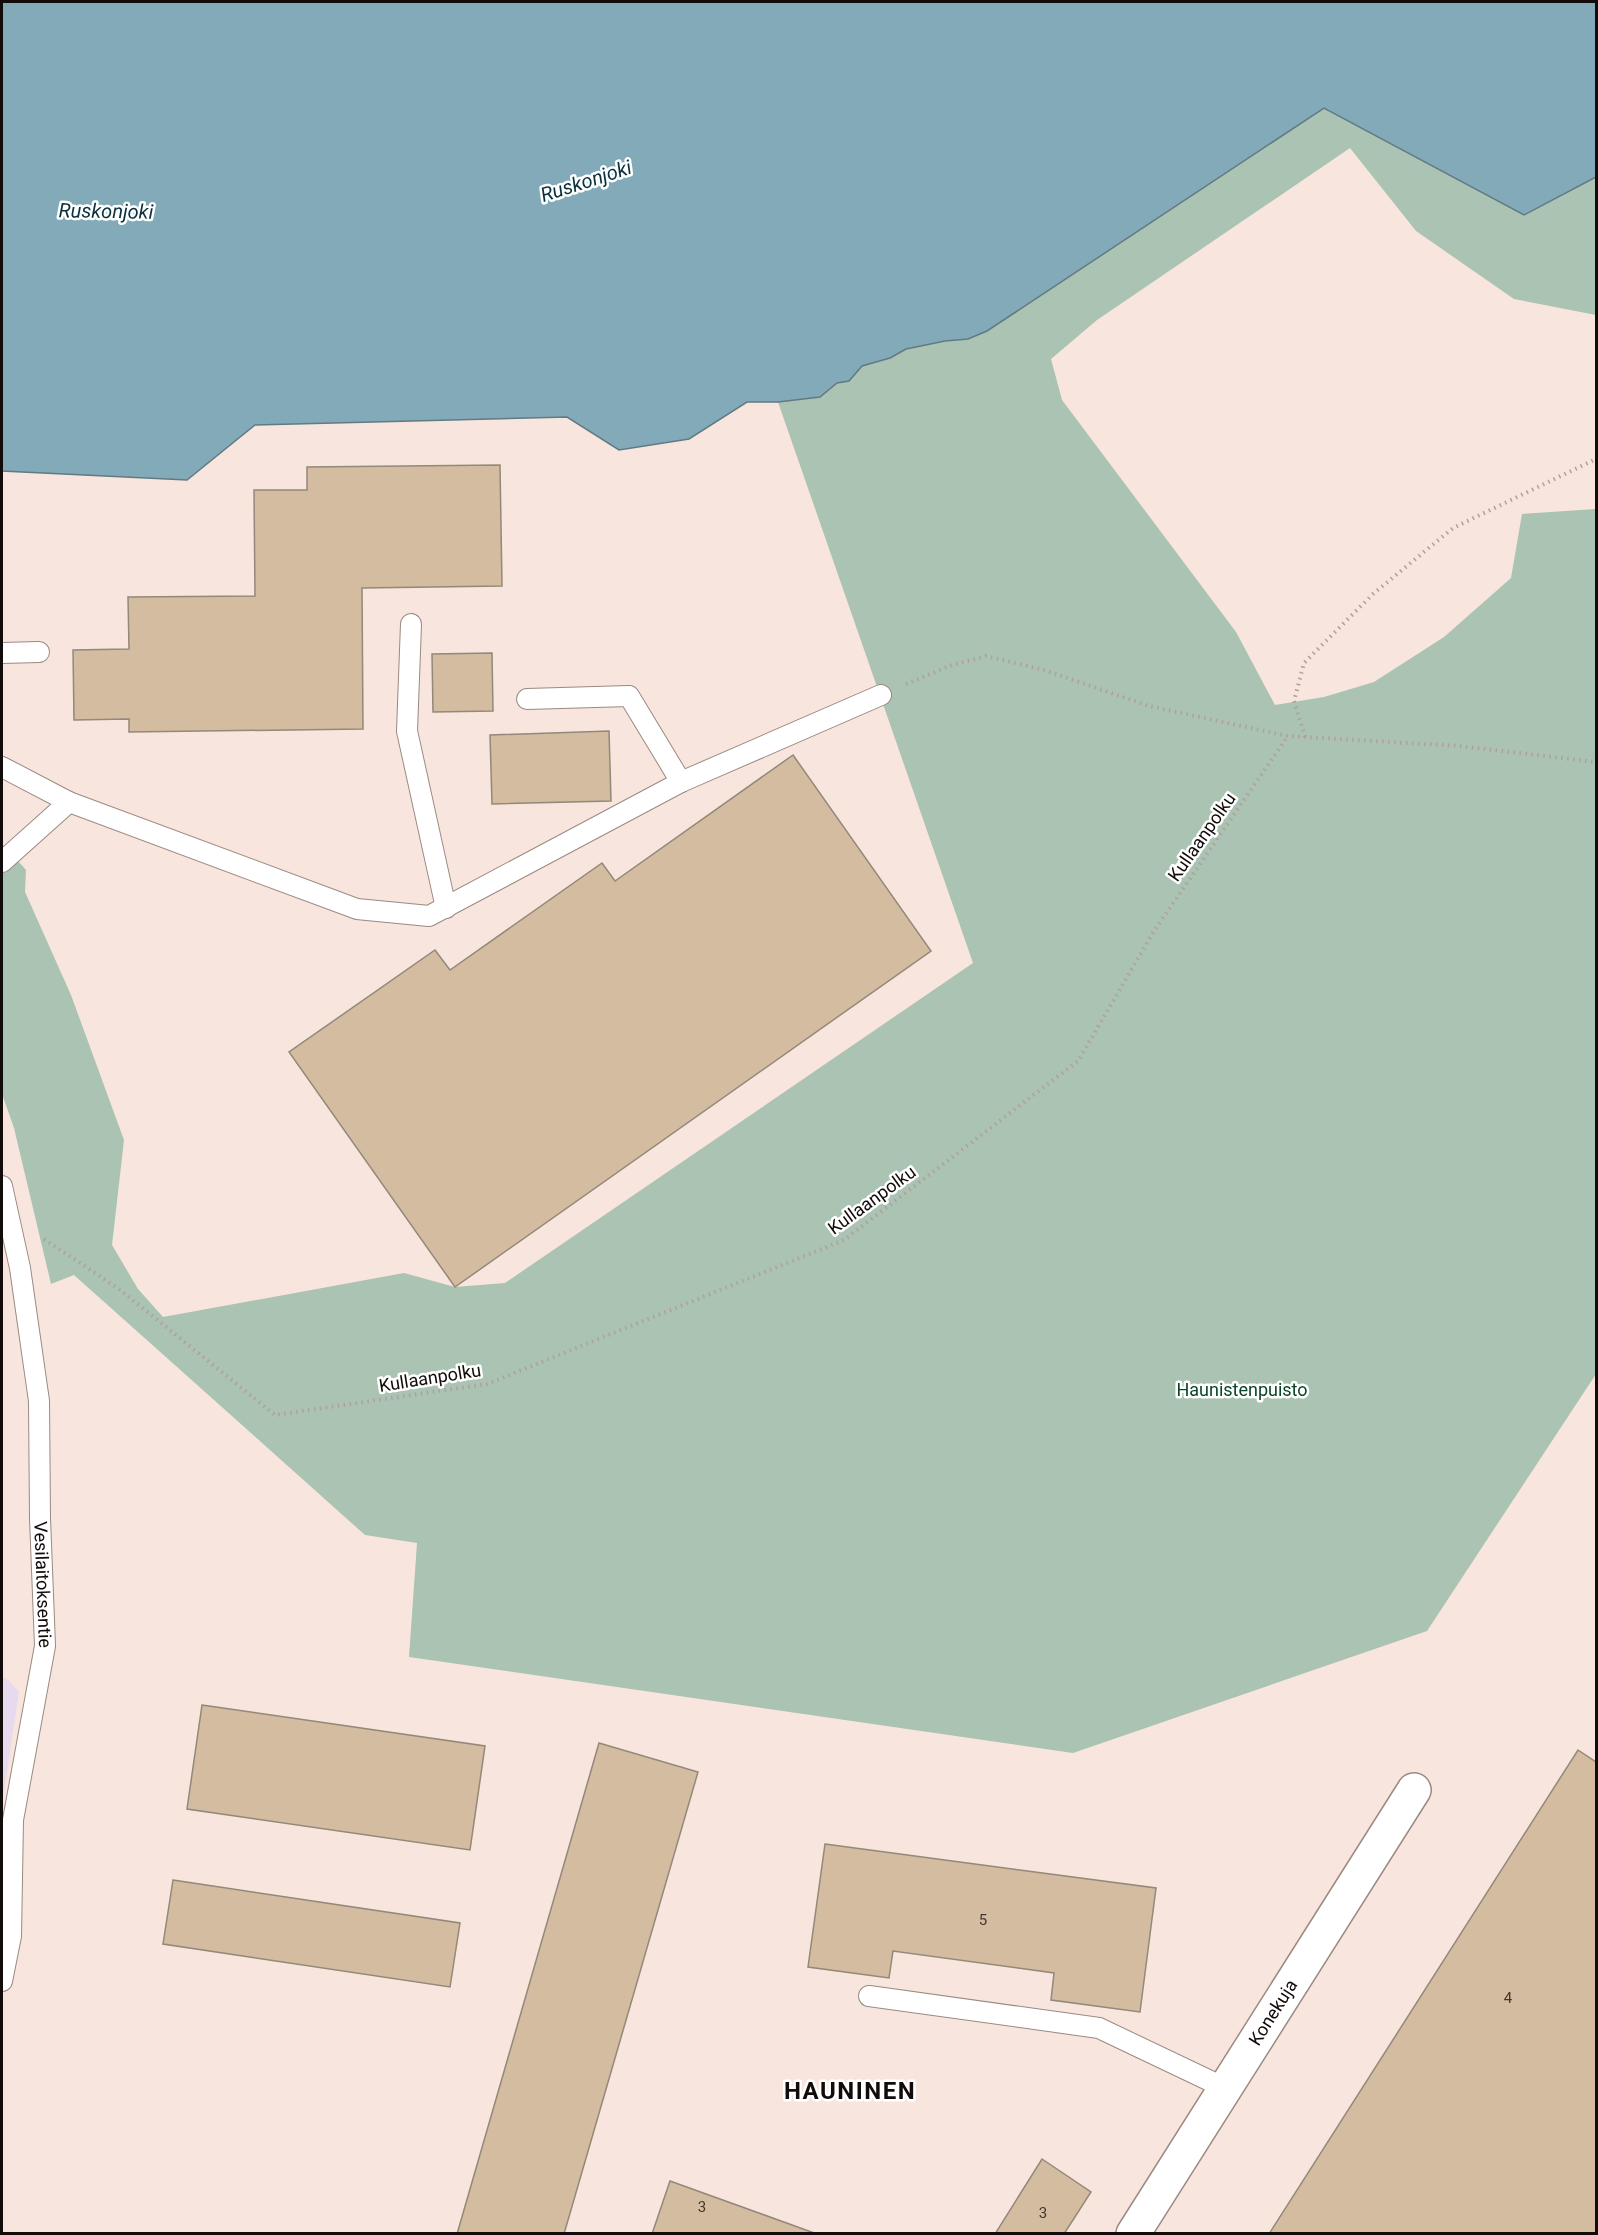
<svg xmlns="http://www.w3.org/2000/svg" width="1598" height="2235" viewBox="0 0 1598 2235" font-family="Roboto,sans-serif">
  <rect width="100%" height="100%" fill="#f8e5dd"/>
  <polygon fill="#e7daee" points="2,1677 7,1679 19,1692 2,1804"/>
  <polygon fill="#aac3b2" points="1324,108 1524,215 1596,177 1596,315 1514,299 1416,231 1350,148 1097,320 1051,359 1062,400 1236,632 1275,705 1324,697 1374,682 1444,637 1511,578 1522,514 1596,509 1596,1374 1427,1631 1073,1753 409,1657 417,1543 365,1535 74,1275 51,1284 14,1128 2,1094 2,864 11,853 26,870 25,892 71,995 124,1140 112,1245 138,1289 163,1317 404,1273 455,1287 505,1283 973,963 778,402 820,397 837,383 849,381 862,366 890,358 906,349 945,341 968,339 987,331"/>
  <polygon fill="#83aab8" stroke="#617a84" stroke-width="1.5" points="2,2 1596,2 1596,177 1524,215 1324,108 987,331 968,339 945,341 906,349 890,358 862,366 849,381 837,383 820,397 778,402 747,402 689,439 619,450 567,417 255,425 187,480 2,471"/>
  <g fill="#d3bc9f" stroke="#93887a" stroke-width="1.5">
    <polygon points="500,465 502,586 362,588 363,729 129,732 129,719 74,720 73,650 129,649 128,597 255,596 254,490 307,490 307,467"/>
    <polygon points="492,653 493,711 433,712 432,654"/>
    <polygon points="609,731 611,801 492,804 490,735"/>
    <polygon points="793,755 931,951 455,1287 289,1052 435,950 450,970 602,863 615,881"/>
    <polygon points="202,1705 485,1746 470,1850 187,1809"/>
    <polygon points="599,1743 698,1772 564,2234 457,2234"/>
    <polygon points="1578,1750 1596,1762 1596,2234 1269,2234"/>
    <polygon points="825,1844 1156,1888 1140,2012 1051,2000 1054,1973 893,1951 889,1978 808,1967"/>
    <polygon points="173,1880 460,1923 450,1987 163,1944"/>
    <polygon points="1042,2159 1091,2192 1064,2234 995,2234"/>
    <polygon points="670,2181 817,2234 652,2234"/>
  </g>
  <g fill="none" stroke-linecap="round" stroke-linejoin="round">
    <g stroke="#9b8a82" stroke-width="22">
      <g id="lane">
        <polyline points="411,624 407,731 446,908"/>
        <polyline points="2,653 39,652"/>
        <polyline points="527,699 629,696 681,782"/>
        <polyline points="2,767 69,802 357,909 429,916 681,782 881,695"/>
        <polyline points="2,862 69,802"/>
        <path id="s1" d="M2,1186L20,1268L39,1401L40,1518L45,1646L13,1820L11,1936L2,1981"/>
        <polyline points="869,1996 1099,2028 1225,2088"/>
      </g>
    </g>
    <g stroke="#9b8a82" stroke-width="36">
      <g id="street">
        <path id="s2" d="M1133,2234L1414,1790"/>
      </g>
    </g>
    <g stroke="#b0a19b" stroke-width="4" stroke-dasharray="1.5 4.5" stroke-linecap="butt">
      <polyline points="906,684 952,665 986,656 1044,670 1149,706 1288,736 1459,746 1596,762"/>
      <polyline points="1305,737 1294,701 1304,663 1373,594 1453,528 1596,459"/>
      <polyline points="44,1239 119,1289 275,1415 487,1384 844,1240 1078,1061 1154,931 1288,736"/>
    </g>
    <use href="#lane" stroke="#fff" stroke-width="20"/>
    <use href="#street" stroke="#fff" stroke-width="33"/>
  </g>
  <g text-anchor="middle" stroke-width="5" stroke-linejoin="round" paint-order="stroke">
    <g font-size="15" fill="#42372e">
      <text x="983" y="1925">5</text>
      <text x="1508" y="2003">4</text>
      <text x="702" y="2212">3</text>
      <text x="1043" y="2218">3</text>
    </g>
    <g font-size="18" fill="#110b09" stroke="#fff">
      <text transform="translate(1202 837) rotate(-55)" y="6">Kullaanpolku</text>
      <text transform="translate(872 1200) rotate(-36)" y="6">Kullaanpolku</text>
      <text transform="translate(430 1378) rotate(-9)" y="6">Kullaanpolku</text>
      <text dy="6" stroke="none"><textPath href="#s1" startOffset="402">Vesilaitoksentie</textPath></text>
      <text dy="6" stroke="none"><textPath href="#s2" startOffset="262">Konekuja</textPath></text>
    </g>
    <g font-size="18" fill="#0b4528" stroke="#fff">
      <text x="1242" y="1396">Haunistenpuisto</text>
    </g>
    <g font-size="20" font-style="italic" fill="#0b313d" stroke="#fff">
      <text transform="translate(586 181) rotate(-18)" y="7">Ruskonjoki</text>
      <text transform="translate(106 211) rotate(1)" y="7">Ruskonjoki</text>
    </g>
    <g font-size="24" font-weight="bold" letter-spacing="1.5" fill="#110b09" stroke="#fff">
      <text x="850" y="2099">HAUNINEN</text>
    </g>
  </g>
  <rect width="1598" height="2235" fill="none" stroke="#110b09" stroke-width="6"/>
</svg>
